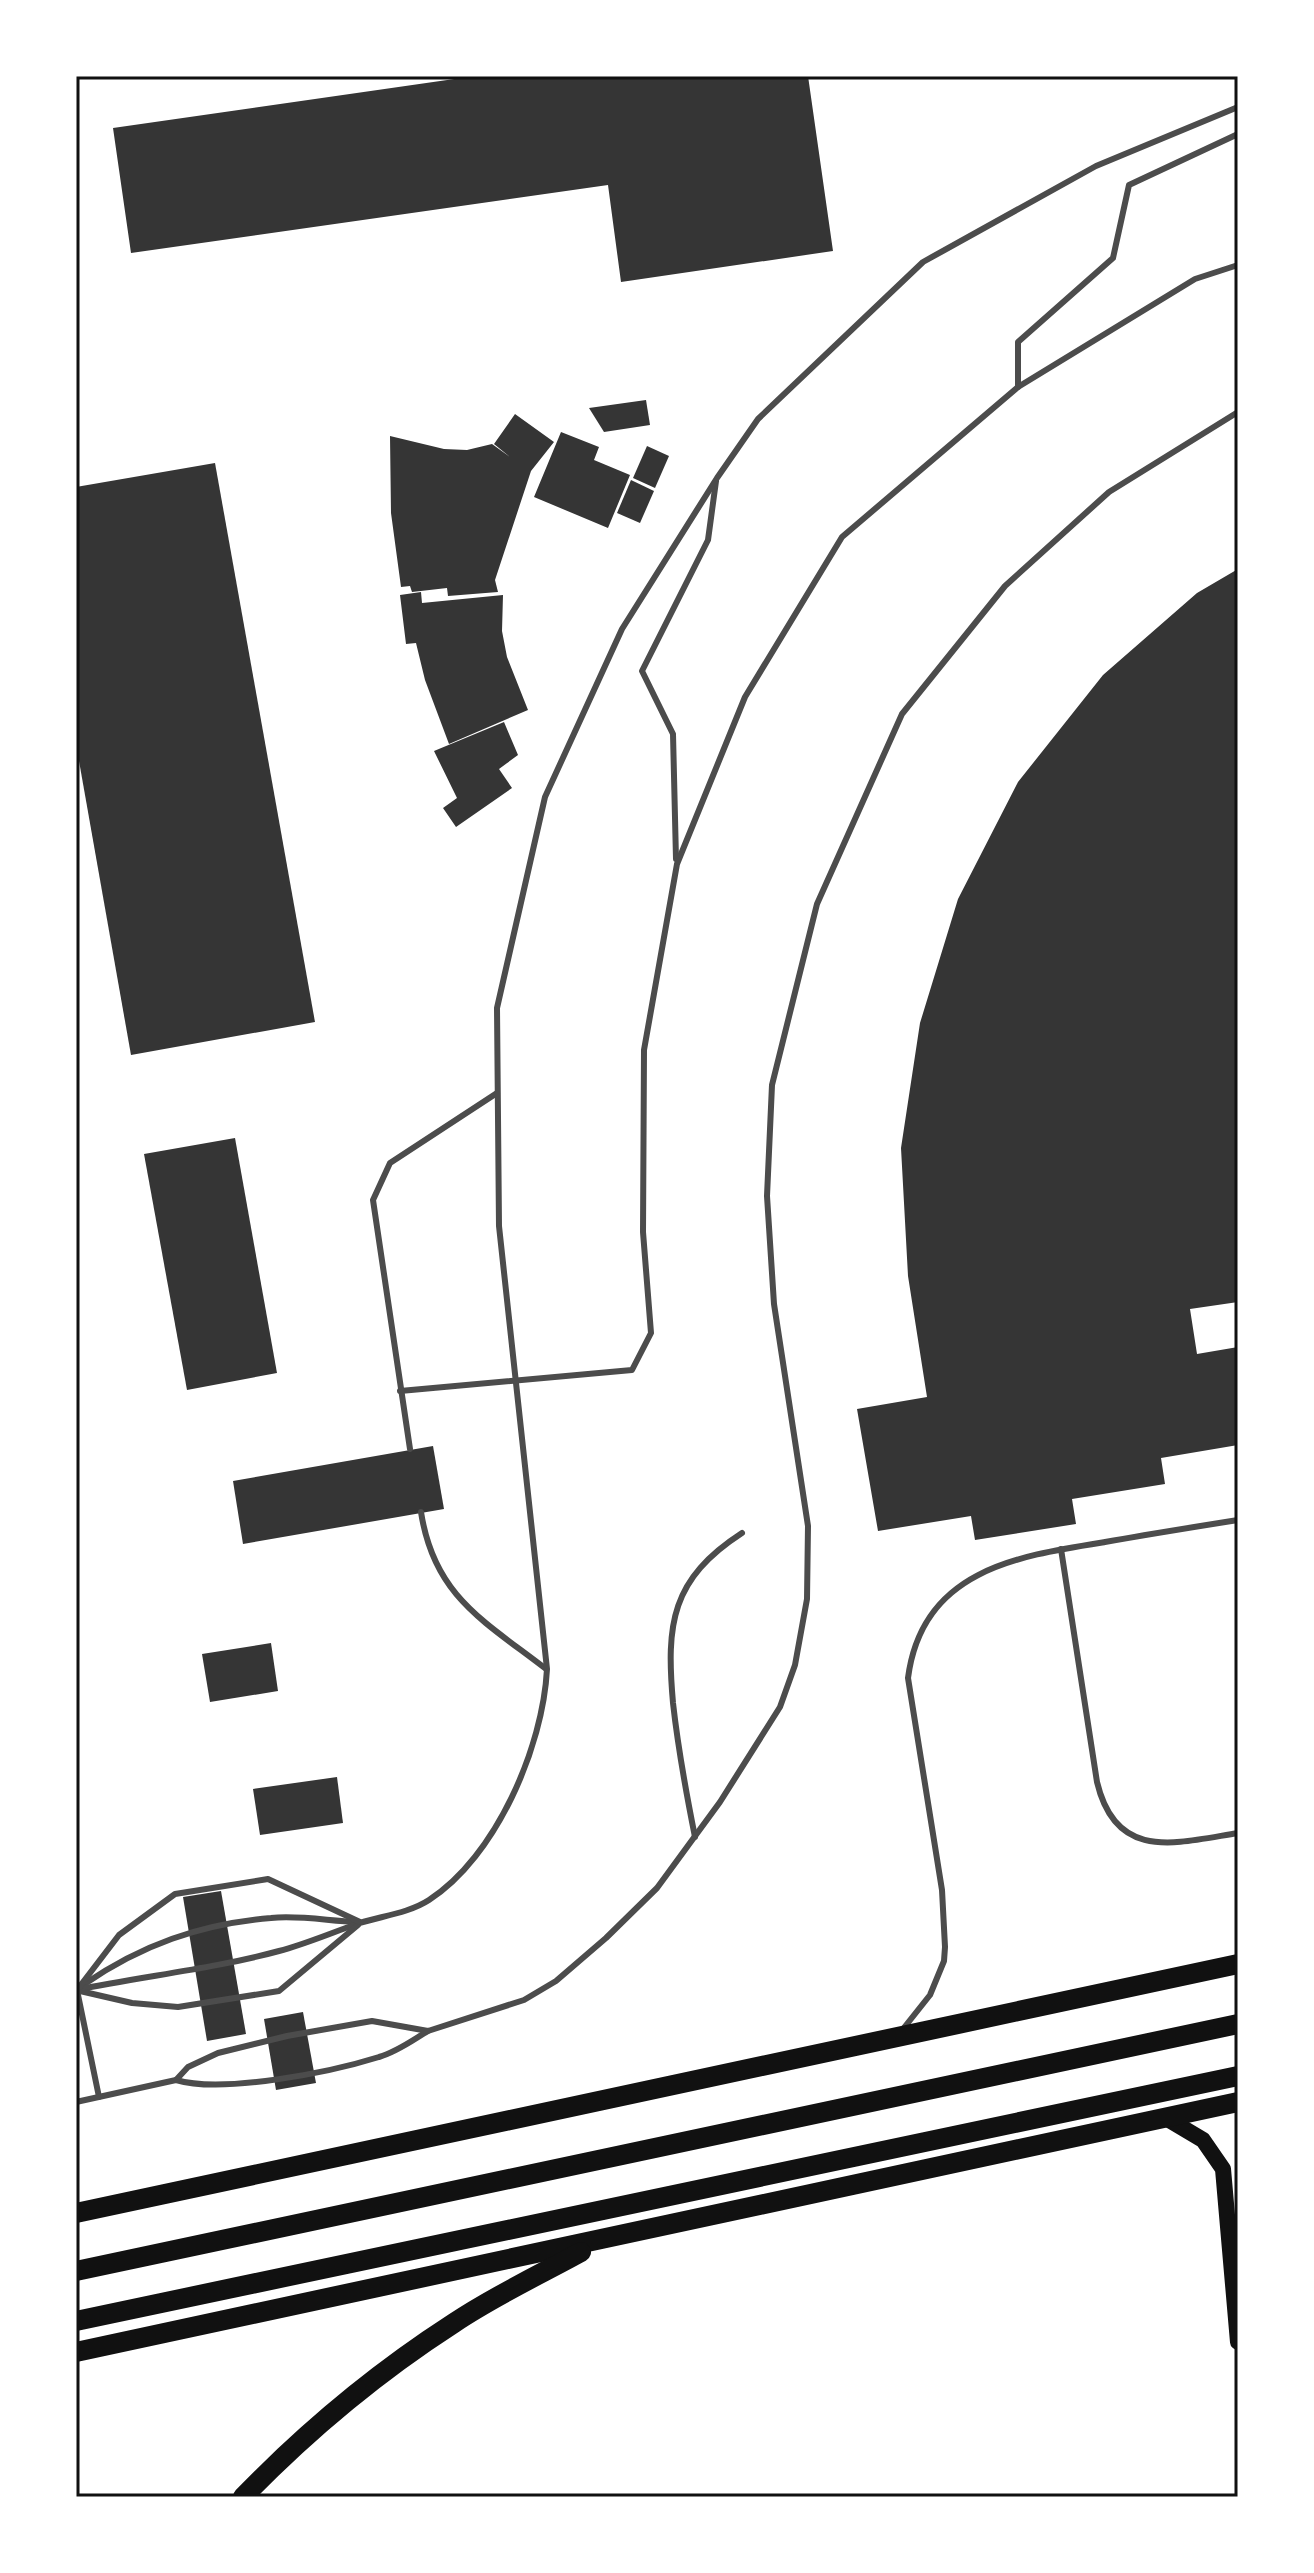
<svg xmlns="http://www.w3.org/2000/svg" width="1314" height="2573" viewBox="0 0 1314 2573" font-family="'Exo 2',sans-serif">
  <rect width="100%" height="100%" fill="#fff"/>
  <g fill="#353535">
    <polygon points="475,76 808,76 833,251 621,282 608,185 131,253 113,128"/>
    <polygon points="646,400 650,425 604,432 589,408"/>
    <polygon points="515,414 554,442 531,471 495,580 498,592 448,596 447,588 412,592 410,586 401,587 391,513 390,436 444,449 467,450 492,444 510,457 494,444"/>
    <polygon points="561,432 599,447 594,460 630,475 608,528 534,497"/>
    <polygon points="647,446 669,456 655,488 633,478"/>
    <polygon points="215,463 315,1022 131,1055 76,744 76,487"/>
    <polygon points="631,480 654,491 640,523 617,513"/>
    <polygon points="1238,569 1238,1302 1190,1309 1197,1354 1238,1347 1238,1445 1161,1458 1165,1484 1072,1499 1076,1524 975,1540 971,1516 878,1531 857,1409 927,1397 908,1276 901,1148 920,1023 958,899 1018,782 1103,675 1197,593"/>
    <polygon points="421,592 422,603 503,595 502,631 507,657 528,710 449,744 425,680 416,643 406,644 400,595"/>
    <polygon points="504,722 518,755 499,769 512,788 456,827 443,808 457,798 434,751"/>
    <polygon points="235,1138 277,1373 187,1390 144,1154"/>
    <polygon points="433,1446 444,1509 243,1544 233,1481"/>
    <polygon points="271,1643 278,1691 210,1702 202,1654"/>
    <polygon points="337,1777 343,1823 260,1835 253,1789"/>
    <polygon points="221,1891 246,2034 207,2041 183,1897"/>
    <polygon points="303,2012 316,2083 276,2090 264,2019"/>
  </g>
  <g fill="none" stroke-linecap="round" stroke-linejoin="round">
    <g stroke="#4c4c4c" stroke-width="6">
      <polyline points="1018,387 1018,342 1113,258 1129,185 1238,134"/>
      <polyline points="676,859 673,734 642,671 708,540 716,481"/>
      <polyline points="400,1391 632,1370 651,1333 643,1232 644,1050 677,864 745,697 842,537 1018,387 1195,279 1238,265"/>
      <polyline points="410,1449 373,1200 390,1163 497,1093"/>
      <path d="M421,1512C434,1596 484,1621 546,1669"/>
      <path d="M1061,1549L1097,1782C1116,1862 1176,1843 1238,1833"/>
      <path d="M695,1837C686,1792 678,1748 673,1703C666,1624 671,1579 742,1533"/>
      <path d="M83,1985C141,1945 200,1924 271,1918C299,1915 329,1921 357,1922"/>
      <path d="M76,1990C143,1976 213,1969 279,1951C306,1944 333,1932 360,1923C382,1916 409,1913 429,1900C496,1857 543,1747 547,1669L499,1226L497,1008L545,797L622,629L717,478L758,419L923,262L1096,166L1238,107"/>
      <polyline points="80,1991 132,2003 178,2007 279,1991 358,1925"/>
      <path d="M903,2029L930,1995L944,1961L945,1947L942,1890L908,1678C922,1570 1017,1556 1105,1542C1150,1534 1194,1527 1238,1520"/>
      <path d="M176,2080C223,2094 331,2072 379,2057C397,2052 413,2040 428,2031"/>
      <polyline points="99,2097 77,1990 119,1935 175,1894 268,1879 360,1922"/>
      <polyline points="76,2102 176,2080 188,2067 218,2053 287,2036 372,2021 428,2031 524,2000 556,1981 606,1938 657,1888 720,1802 780,1707 795,1665 807,1599 808,1526 774,1304 767,1196 772,1085 817,904 902,714 1005,586 1109,492 1238,412"/>
    </g>
    <polyline stroke="#111" stroke-width="16" points="1166,2118 1203,2140 1223,2169 1238,2342"/>
    <g stroke="#111" stroke-width="20">
      <polyline points="76,2213 1238,1964"/>
      <polyline points="76,2271 1238,2024"/>
      <polyline points="76,2321 1238,2076"/>
      <polyline points="76,2352 1238,2102"/>
      <path d="M243,2497C306,2432 378,2372 454,2323C494,2296 539,2275 581,2252"/>
    </g>
  </g>
  <rect width="1314" height="2573" fill="none" stroke="#ffffff" stroke-width="156"/>
  <rect x="78" y="78" width="1158" height="2417" fill="none" stroke="#111" stroke-width="3"/>
</svg>
